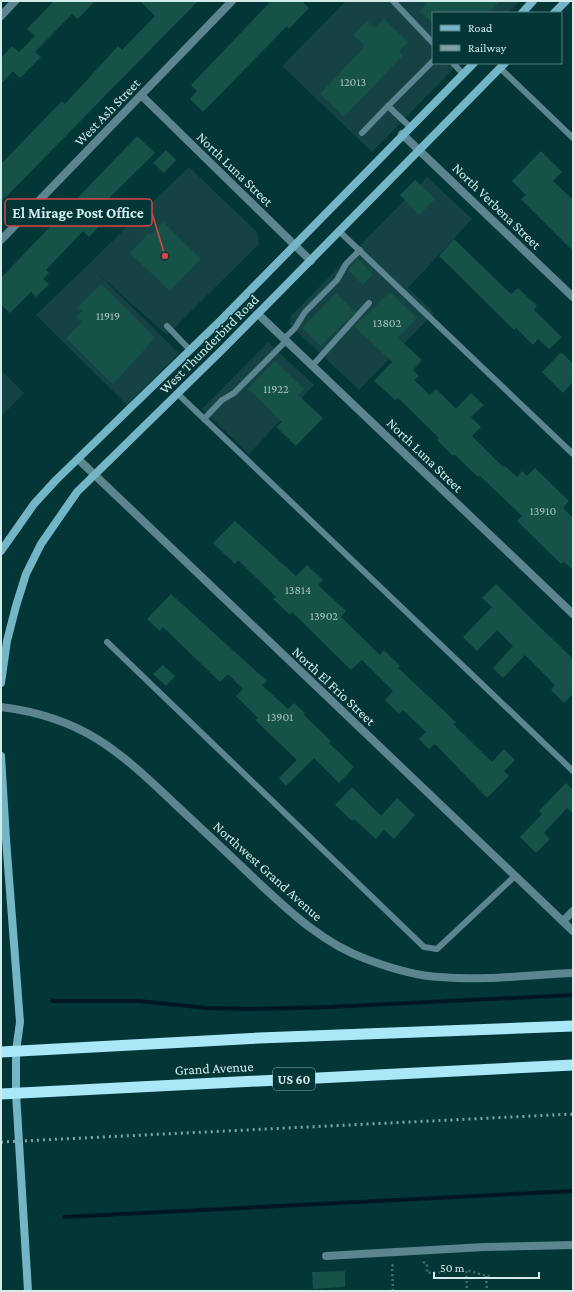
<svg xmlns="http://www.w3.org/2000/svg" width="574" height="1292" viewBox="0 0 574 1292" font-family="'Crimson Pro',serif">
  <rect width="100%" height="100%" fill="#023637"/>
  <g fill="#154243">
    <polygon points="346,1 520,1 508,13 433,13 433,63 459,63 372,152 282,66"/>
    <polygon points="189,167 258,233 259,244 167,335 97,273 179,353 127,405 36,315"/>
    <polygon points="427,177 472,219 408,288 434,313 359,390 290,325 291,316"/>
    <polygon points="268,342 314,385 249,454 202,409"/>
    <polygon points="1,370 24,393 1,417"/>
  </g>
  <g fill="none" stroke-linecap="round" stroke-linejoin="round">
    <g stroke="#001623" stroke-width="4">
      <polyline points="52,1001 138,1001 208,1008 253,1009 329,1007 573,995"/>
      <polyline points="64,1217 573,1191"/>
    </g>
  </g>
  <g fill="#175248">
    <polygon points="54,1 95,1 78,19 72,14 35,52 41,57 20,78 13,71 1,84 1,58 12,46 19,52 35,36 27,29"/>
    <polygon points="140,1 198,1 1,202 1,164 62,101 65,104 118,46 122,50 155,16"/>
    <polygon points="271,1 302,1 309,8 289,29 287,26 203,112 190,99 197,91 191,85"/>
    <polygon points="429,1 500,1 489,13 433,13 433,23 422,13 418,13"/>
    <polygon points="384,19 408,42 399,51 403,55 344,117 320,94 365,46 353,35 367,21 374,28"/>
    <polygon points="137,136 155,153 100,207 109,216 89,237 83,231 46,270 49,273 43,279 49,284 36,297 31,292 10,313 1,305 1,278"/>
    <polygon points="166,150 176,160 164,173 153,163"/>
    <polygon points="541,151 562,172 553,181 573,200 573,251 521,199 526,195 512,181"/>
    <polygon points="415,180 435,199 419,215 400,195"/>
    <polygon points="163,222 201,259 170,291 130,253 149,233 150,235"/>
    <polygon points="454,239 511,294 518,288 537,306 534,310 562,337 549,349 538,339 533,345 516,328 514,330 439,256"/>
    <polygon points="358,259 373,274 363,285 348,270"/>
    <polygon points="101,284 155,338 113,384 66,338 82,322 76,317 82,311 78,307"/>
    <polygon points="390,292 417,318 398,338 422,360 413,370 419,376 414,380 430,395 436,389 456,409 471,393 484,405 471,417 481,427 472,436 503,467 505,466 517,477 522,471 527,476 535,468 569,501 563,508 573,518 573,570 564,562 561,564 517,521 522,516 480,476 478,477 454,454 453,456 437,440 439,438 398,398 395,400 374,381 392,362 354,326 362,318 363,319"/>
    <polygon points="336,293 355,312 321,346 302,328"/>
    <polygon points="561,352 573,364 573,382 563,393 542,372"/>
    <polygon points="275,361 304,389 298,395 323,418 296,446 276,427 282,422 248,389"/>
    <polygon points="235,521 296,576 307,565 323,580 318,585 346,611 341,617 380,655 384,650 400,666 398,668 456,722 453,724 492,762 504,749 515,760 504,771 509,776 487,798 435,744 429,749 419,739 426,732 403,710 399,714 385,700 393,691 362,660 351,670 292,612 290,615 273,599 276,597 238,560 235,564 213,543"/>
    <polygon points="496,584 573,659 573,694 564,703 551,690 555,685 525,655 503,678 493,668 513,646 497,630 477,651 463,637 492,607 482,598"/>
    <polygon points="171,594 267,681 262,685 288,709 294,703 305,713 304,715 331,741 329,743 354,767 339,783 314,758 286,786 279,778 297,760 255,720 258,718 236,696 243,689 228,674 220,682 163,627 160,631 147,619"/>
    <polygon points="163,665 175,676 166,686 153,674"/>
    <polygon points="566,783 573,790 573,814 567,808 544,833 550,839 536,853 520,837 542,814 539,811"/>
    <polygon points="352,787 381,816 397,798 415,815 394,839 384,830 376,839 354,819 352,821 335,805"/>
    <polygon points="345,1271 345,1287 313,1289 312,1272"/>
  </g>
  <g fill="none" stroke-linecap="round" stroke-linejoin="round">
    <g stroke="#457070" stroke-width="2.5" stroke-dasharray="2 3" stroke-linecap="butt">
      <polyline points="423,1262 427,1264 427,1273 470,1271 486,1276 490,1276"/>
      <polyline points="466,1271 467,1291"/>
      <polyline points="486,1276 487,1291"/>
      <polyline points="393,1291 392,1266 394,1264"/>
    </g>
    <g stroke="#5d858f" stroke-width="6">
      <polyline points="393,1 433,43"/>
      <polyline points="453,63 463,74"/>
      <polyline points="500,68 573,138"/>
      <polyline points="410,127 388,106 433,61"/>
      <polyline points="362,133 388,106"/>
      <polyline points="340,232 573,454"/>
      <polyline points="167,326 190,350"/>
      <polyline points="284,339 295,328 305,312 337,280 346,264 360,250"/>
      <polyline points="312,366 369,303"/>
      <polyline points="178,394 573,771"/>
      <polyline points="204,419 222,400 234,393 286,341"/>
      <polyline points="107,642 424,947 437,949 515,876"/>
    </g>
    <g stroke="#5d858f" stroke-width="8">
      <polyline points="1,16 15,1"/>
      <polyline points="141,95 311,261"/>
      <polyline points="402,134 573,297"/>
      <polyline points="1,240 232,1"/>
      <polyline points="258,314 573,614"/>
      <polyline points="78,459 573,931"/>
      <path d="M1,707C83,717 119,751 176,805C205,832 233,858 261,885C292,914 325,944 366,959C390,968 415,976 440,977C484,981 529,975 573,973"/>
      <polyline points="563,921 573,911"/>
      <polyline points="326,1256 484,1247 573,1245"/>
    </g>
    <g stroke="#74b6c6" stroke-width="8">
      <polyline points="522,13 533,1"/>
      <polyline points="554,13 566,1"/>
      <polyline points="1,551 34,504 56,480 222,319 474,63"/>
      <polyline points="1,683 7,641 16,606 26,574 41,544 77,492 224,348 505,63"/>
      <polyline points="1,756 6,839 20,1022 16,1051 16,1093 28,1291"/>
    </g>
    <g stroke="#aae8f8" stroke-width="11">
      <polyline points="1,1052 259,1038 573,1026"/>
      <polyline points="1,1094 573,1065"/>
    </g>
    <polyline stroke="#7fa2a2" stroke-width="3" stroke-dasharray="2 4" stroke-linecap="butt" points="1,1142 573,1114"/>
  </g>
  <g text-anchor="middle" stroke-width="3" stroke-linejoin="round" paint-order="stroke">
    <g font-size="12" fill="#a5c5c2">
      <text x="353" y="86">12013</text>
      <text x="108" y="320">11919</text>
      <text x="387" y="327">13802</text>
      <text x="276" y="393">11922</text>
      <text x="543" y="515">13910</text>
      <text x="298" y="594">13814</text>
      <text x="324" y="620">13902</text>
      <text x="280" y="721">13901</text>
    </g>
    <rect fill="#023637" stroke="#95b5b5" stroke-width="1" x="273" y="1068" width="42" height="22" rx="3"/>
    <g font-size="13" font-weight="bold" fill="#d4ebeb">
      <text x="294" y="1084">US 60</text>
    </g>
    <g font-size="14" fill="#d4ebeb" stroke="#023637">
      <text transform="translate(107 112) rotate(-46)" y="5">West Ash Street</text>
      <text transform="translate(235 169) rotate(44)" y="5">North Luna Street</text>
      <text transform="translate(497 206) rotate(44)" y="5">North Verbena Street</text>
      <text transform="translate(209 344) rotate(-45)" y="5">West Thunderbird Road</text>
      <text transform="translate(425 455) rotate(44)" y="5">North Luna Street</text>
      <text transform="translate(334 686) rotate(43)" y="5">North El Frio Street</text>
      <text transform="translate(268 871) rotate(42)" y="5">Northwest Grand Avenue</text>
      <text transform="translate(214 1068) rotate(-3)" y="5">Grand Avenue</text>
    </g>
  </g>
  <path fill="none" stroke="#d64545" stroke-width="1.5" d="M165 256L152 213"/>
  <circle fill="#d64545" stroke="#023637" stroke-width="1.5" cx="165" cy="256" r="4"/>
  <rect fill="#023637" stroke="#d64545" stroke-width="1.5" x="5" y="199" width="147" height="27" rx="4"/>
  <g font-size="15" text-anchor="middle" font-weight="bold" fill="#d4ebeb">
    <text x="78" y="218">El Mirage Post Office</text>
  </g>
  <rect width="574" height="1292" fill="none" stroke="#d4ebeb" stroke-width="4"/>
  <rect x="432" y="12" width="130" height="52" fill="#023637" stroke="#567e7f"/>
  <rect x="440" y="25" width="20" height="6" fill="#74b6c6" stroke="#567e7f"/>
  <text x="468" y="32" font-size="12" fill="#d4ebeb">Road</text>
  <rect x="440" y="45" width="20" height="6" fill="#7fa2a2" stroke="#567e7f"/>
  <text x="468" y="52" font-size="12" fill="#d4ebeb">Railway</text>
  <path d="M434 1272v6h105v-6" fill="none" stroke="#d4ebeb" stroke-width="2"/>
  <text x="440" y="1272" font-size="12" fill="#d4ebeb" stroke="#023637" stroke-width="3" paint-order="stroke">50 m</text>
</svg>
